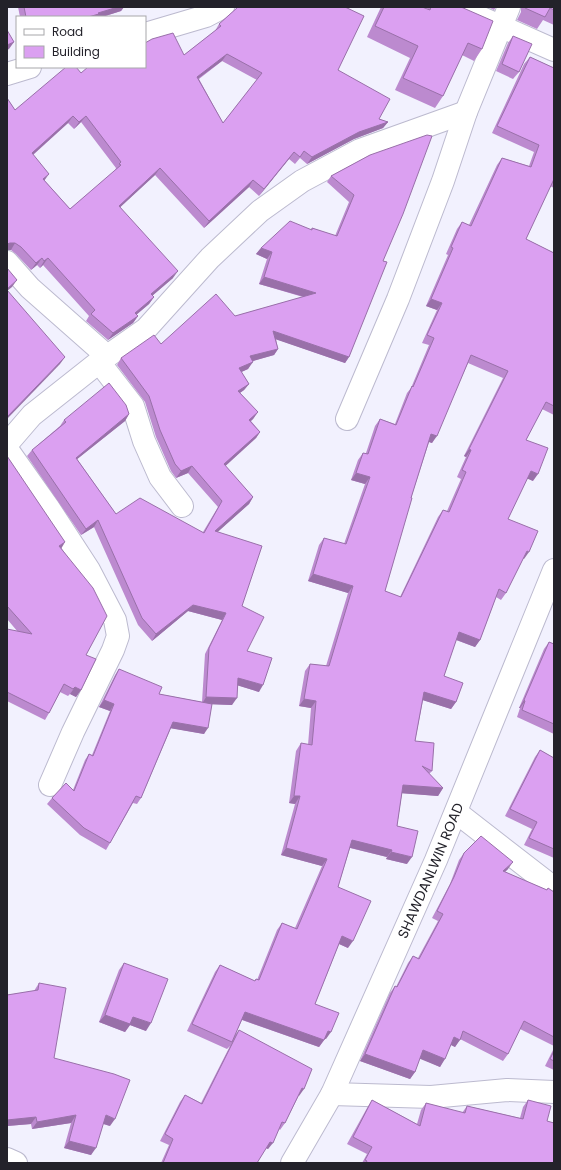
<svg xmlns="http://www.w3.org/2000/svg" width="561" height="1170" viewBox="0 0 561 1170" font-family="Poppins,sans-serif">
  <rect width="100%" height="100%" fill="#f2f1fe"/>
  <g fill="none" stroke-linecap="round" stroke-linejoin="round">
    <g stroke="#bcbacf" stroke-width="24">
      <g id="minor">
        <polyline points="457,7 554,50"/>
        <polyline points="145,34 206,16 223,7"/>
        <polyline points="7,74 30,67"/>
        <polyline points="7,262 30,288 107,356"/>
        <polyline points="99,362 133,406 144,441 160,477 182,506"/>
        <polyline points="347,419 398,299 443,181 466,112 509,7"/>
        <polyline points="7,444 32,415 99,362 146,329 210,258 260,211 302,181 360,150 466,112"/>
        <polyline points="7,449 48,507 89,570 115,620 118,636 113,650 73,732 50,785"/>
        <polyline points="456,812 554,888"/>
        <polyline points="332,1094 431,1097 507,1090 554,1092"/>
        <polyline points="7,1159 16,1163"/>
        <path id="s1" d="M292,1163L332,1094L436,860L554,570"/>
      </g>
    </g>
    <use href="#minor" stroke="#fff" stroke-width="22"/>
  </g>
  <g fill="#bc8acf" fill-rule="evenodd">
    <polygon points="18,7 124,7 121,11 102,17 20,17"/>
    <path d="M238,7H345L338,70L379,119L388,122L383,128L354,139L307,164L300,158L295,164L289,159L259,196L249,187L204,228L155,175L120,207L173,278L152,296L154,297L149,304L136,315L138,316L133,323L108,340L86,321L89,316L43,265L40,268L37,265L31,270L16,254L11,250H7V98L15,110L81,73L184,55L215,31L219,24ZM222,61L257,80L223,123L199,79ZM81,122L116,168L115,171L70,209L45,181L33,155L68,123L74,129Z"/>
    <polygon points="381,7 422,7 427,9 428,7 461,7 482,49 474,61 462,55 443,96 435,108 395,90 410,58 367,37"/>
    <polygon points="488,7 496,7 494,10"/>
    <polygon points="521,7 554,7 554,25 543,20 537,29 517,20 521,12"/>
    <polygon points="513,36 519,72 513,79 496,71 508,43"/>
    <path d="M530,57L554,68V188L550,186L526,239L554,253V415L542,409L526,440L533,481L527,478L508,519L524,559H523L506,593L501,600L496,597L480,640L475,647L456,640L444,676L456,702L451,709L423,700L415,741L432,771L429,774L443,788L438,796L402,793L397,826L407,864L386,859L387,857L350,848L338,887L348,948L339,944L315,1004L326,1039H325L319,1047L242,1020L235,1035L239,1030L299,1096V1095L285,1123L280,1130L279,1129L268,1149L266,1148L257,1163H161L169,1145L160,1141L180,1102L185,1095L201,1103L230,1046L227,1049L187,1031L215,972L220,965L255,981L256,979L257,980L277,930L282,923L295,928L322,866L281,855L295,804L289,803L296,751L301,743L308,745L311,708L299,706L305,671L310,664L326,666L348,593L308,581L319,545L324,538L344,544L365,484L351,480L358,460L363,453H366L375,426L380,419L395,424L407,393L411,388L429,345L422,343L437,310L426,306L448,255L446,254L457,229L462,222L469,225L497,165L502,158L529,166L534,152L492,133L524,64ZM468,363L503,378L464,456L466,457L457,477L461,479L447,511L443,510L438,517L400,597L385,591L411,498L429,442L432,443Z"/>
    <polygon points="370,155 383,261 349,357 345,363 276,339 278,349 274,355 252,361 248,369 241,372 249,384 244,390 240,393 258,412 253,419 251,421 260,432 256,438 225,466 253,497 249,504 217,532 242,606 247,651 259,692 237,685 232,705 212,704 204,734 171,728 141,798 137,804 133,803 110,843 106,850 80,835 47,804 52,798 73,790 85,760 89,754 92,755 110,711 99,707 115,675 119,669 159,694 202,702 205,654 222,620 188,611 152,641 138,625 94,527 81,535 27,456 32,450 60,426 64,420 129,414 125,421 77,459 116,514 203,532 218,507 188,473 176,478 171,471 156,437 145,402 117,365 121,358 161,344 235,316 303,297 259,284 267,259 256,254 261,248 311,230 312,228 335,236 349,202 327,182 331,176"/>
    <polygon points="7,456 61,548 86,655 81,690 76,697 70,694 68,696 60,692 49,713 45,720 7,701 7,629 18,632 7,619"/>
    <polygon points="549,642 554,644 554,734 517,717 520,708 519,708 544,649"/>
    <polygon points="540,750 554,758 554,858 524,845 532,829 505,816 535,757"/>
    <polygon points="464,853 508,869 505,872 547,890 554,892 554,1046 520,1029 508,1054 503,1061 460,1039 455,1047 451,1045 440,1067 420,1058 415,1072 410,1079 360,1061 390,993 395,986 396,987 408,963 413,956 418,958 438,921 432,918 450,884 459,860"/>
    <polygon points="124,963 146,1031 130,1025 125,1032 99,1022 119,970"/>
    <polygon points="39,983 54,1058 110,1126 103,1124 91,1155 64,1148 71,1123 32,1129 31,1124 7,1126 7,995 34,991"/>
    <polygon points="554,1048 554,1070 545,1066"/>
    <polygon points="372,1100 417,1124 421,1110 426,1103 462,1113 467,1106 520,1118 523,1107 528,1100 547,1121 554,1163 362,1163 367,1154 347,1144 367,1108"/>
  </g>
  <g fill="#9970a9">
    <polygon points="118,7 124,7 121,11 102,17 88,17 98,13"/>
    <polygon points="14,42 9,49 7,50 7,45"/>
    <polygon points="227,54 222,61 192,83 197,77"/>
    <polygon points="73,116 68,123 27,160 32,153"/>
    <polygon points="86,116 81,122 74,129 79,122"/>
    <polygon points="388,122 383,128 354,139 307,164 312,157 359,132"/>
    <polygon points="294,152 289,159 259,196 264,189"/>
    <polygon points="160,168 155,175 114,213 119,206"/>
    <polygon points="49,174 44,181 43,179"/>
    <polygon points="253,180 249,187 204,228 209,221"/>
    <polygon points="10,243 15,243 11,250 7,250 7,244"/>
    <polygon points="261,248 272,252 267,259 256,254"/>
    <polygon points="42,258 37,265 31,270 36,263"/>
    <polygon points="48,258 43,265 40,268 44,261"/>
    <polygon points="178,271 173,278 146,301 151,294"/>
    <polygon points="264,277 316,293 312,299 259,284"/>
    <polygon points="17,280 12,287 7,291 7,289"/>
    <polygon points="154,297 149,304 130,320 135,313"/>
    <polygon points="431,299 442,303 437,310 426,306"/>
    <polygon points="138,316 133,323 108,340 113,333"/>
    <polygon points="273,331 349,357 345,363 269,337"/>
    <polygon points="278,349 274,355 246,363 250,356"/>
    <polygon points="65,357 60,364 7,419 7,417"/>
    <polygon points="253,362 248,369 235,375 239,368"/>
    <polygon points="249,384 244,390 234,397 238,391"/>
    <polygon points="258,412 253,419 245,426 249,420"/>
    <polygon points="129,414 125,421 71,464 76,458"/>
    <polygon points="260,432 256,438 220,471 224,464"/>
    <polygon points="431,434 437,436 432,443 426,441"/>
    <polygon points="469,449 471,450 466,457 464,456"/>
    <polygon points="192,466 188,473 176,478 181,471"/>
    <polygon points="531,471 538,474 533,481 526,478"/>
    <polygon points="356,473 370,477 365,484 351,480"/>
    <polygon points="253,497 249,504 211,538 215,531"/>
    <polygon points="98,520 94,527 81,535 86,529"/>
    <polygon points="65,542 61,549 59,546"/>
    <polygon points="527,551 529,552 524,559 522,558"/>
    <polygon points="313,574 353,586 348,593 308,581"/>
    <polygon points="193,605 226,613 222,620 188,611 152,641 156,634"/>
    <polygon points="459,632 480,640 475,647 454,639"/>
    <polygon points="238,678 263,685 259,692 233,684"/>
    <polygon points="75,687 81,690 76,697 70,694"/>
    <polygon points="424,692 456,702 451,709 419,699"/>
    <polygon points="206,697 237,698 232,705 202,704"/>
    <polygon points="304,699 316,701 311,708 299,706"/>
    <polygon points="104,700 114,704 110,711 99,707"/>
    <polygon points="524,700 525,701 520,708 519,708"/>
    <polygon points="173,722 208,728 204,734 169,728"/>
    <polygon points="403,785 443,788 438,796 398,793"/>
    <polygon points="294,796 300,796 295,804 289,803"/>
    <polygon points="352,840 392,850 387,857 347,847"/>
    <polygon points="286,848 327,859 322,866 281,855"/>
    <polygon points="391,852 412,857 407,864 386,859"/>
    <polygon points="513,862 508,869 498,878 503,871"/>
    <polygon points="342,936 353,941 348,948 337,943"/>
    <polygon points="245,1012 324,1040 319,1047 240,1019"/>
    <polygon points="105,1015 133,1017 151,1023 146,1031 130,1025 125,1032 99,1022"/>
    <polygon points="328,1031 331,1032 326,1039 323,1038"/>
    <polygon points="454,1037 460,1040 455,1047 449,1044"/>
    <polygon points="423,1050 445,1059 440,1067 418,1058"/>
    <polygon points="365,1054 415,1072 410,1079 360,1061"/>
    <polygon points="302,1088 304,1089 299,1096 298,1095"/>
    <polygon points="76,1115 71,1123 32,1129 37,1122"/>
    <polygon points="106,1115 115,1119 110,1126 101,1123"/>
    <polygon points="36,1117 31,1124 7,1126 7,1120"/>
    <polygon points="69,1141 96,1148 91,1155 64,1148"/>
    <polygon points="270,1142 273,1143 268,1149 266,1148"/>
  </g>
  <g fill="#dba0f1" stroke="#9970a9" fill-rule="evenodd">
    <polygon points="24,7 118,7 98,13 99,14 88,17 26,17"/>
    <path d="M238,7H286L287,8V7H345L364,16L338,70L390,99L379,119L388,122L359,132L312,157L304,151L300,157L294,152L264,189L253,180L209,221L160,168L119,206L178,271L151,294L154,297L135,313L138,316L113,333L91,314L95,310L48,258L44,261L42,258L36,263L21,247L15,243H10L7,244V98L15,110L66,67H76L81,73L88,67H145V43L152,39L173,33L184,55L221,26L219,24ZM227,54L262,73L223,123L197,77ZM73,116L79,122L86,116L121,162L119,164L121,165L70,209L43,179L49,174L32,153Z"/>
    <polygon points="384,7 422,7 430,10 431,7 461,7 493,21 482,49 468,43 443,96 403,78 418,46 375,26"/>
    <polygon points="526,7 554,7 554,10 550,8 545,17 525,8"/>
    <polygon points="7,30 14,42 7,45"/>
    <polygon points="513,36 532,44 519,72 502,64"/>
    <path d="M530,57L554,68V179L526,239L554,253V406L546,402L526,440L548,448L538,474L531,471L508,519L538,531L529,552L527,551L506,593L499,589L480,640L459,632L444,676L463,683L456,702L424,692L415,741L434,743L432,771L422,766L443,788L403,785L397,826L418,831L412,857L391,852L392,850L352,840L338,887L371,901L353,941L342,936L315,1004L339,1013L331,1032L328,1031L324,1040L245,1012L232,1042L192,1024L220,965L255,981L256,979L259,980L282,923L297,929L327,859L286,848L300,796H294L301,743L312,745L316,701L304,699L310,664L329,666L353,586L313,574L324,538L346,544L370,477L356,473L363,453L368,454L380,419L396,425L412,386L413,387L434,338L427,335L442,303L431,299L453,248L451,247L462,222L471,226L502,158L531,167L539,145L497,126ZM471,355L508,371L469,449L471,450L462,470L466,472L449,512L443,510L401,597L385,591L412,498H411L431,434L437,436Z"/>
    <polygon points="427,135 432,136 403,214 383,261 387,262 349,357 273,331 278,349 250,356 253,362 239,368 249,384 238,391 258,412 249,420 260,432 224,464 253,497 215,531 262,546 242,606 264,617 247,651 272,658 263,685 238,678 237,698 206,697 209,648 226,613 193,605 156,634 142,618 98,520 86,529 32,450 66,422 64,420 109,383 126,405 129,414 76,458 116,514 140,498 204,533 222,501 192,466 181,471 175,464 160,430 149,396 121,358 154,335 161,344 216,294 235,316 316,293 264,277 272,252 261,248 290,221 312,230 312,228 337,236 354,195 331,176 370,155"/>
    <polygon points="7,268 17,280 7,289"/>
    <polygon points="7,290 65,357 7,417"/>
    <polygon points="7,456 65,542 59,546 93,588 107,616 86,655 96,659 81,690 75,687 73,689 64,684 49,713 7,692 7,629 32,634 7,606"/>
    <polygon points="549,642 554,644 554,724 522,710 525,701 524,700"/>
    <polygon points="119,669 162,687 159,694 212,704 208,728 173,722 141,798 136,796 110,843 84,828 52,798 66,783 74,791 89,754 93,756 114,704 104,700"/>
    <polygon points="540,750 554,758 554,849 529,838 537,822 510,809"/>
    <polygon points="481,836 513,862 503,871 547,890 548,888 554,892 554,1037 524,1021 508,1054 463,1031 460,1040 454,1037 445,1059 423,1050 415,1072 365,1054 395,986 397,987 413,956 419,959 443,914 437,911 454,877 464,853"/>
    <polygon points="124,963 168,979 151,1023 133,1017 130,1024 105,1015"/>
    <polygon points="39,983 66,988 54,1058 114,1074 130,1080 115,1119 106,1115 96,1148 69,1141 76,1115 37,1122 36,1117 7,1120 7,995 38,990"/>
    <polygon points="239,1030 312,1069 304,1089 302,1088 285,1123 282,1122 273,1143 270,1142 257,1163 163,1163 173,1139 165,1134 185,1095 202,1104"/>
    <polygon points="554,1051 554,1061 550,1059"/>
    <polygon points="372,1100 420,1126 426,1103 465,1113 467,1106 523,1119 528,1100 551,1106 547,1121 554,1123 554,1163 366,1163 367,1161 365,1160 372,1147 353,1137"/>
  </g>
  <g text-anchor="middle" stroke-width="4" stroke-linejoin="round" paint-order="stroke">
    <g font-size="14" fill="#23222a" stroke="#fff">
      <text dy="5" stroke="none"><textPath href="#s1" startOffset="324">SHAWDANLWIN ROAD</textPath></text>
    </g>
  </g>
  <rect width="561" height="1170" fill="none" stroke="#23222a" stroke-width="16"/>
  <rect x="16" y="16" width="130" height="52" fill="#ffffff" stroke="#a7a7aa"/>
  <rect x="24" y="29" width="20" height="6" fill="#ffffff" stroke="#a7a7aa"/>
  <text x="52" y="36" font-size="12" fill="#23222a">Road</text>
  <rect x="24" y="46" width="20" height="12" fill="#dba0f1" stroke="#a7a7aa"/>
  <text x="52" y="56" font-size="12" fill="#23222a">Building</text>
</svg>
